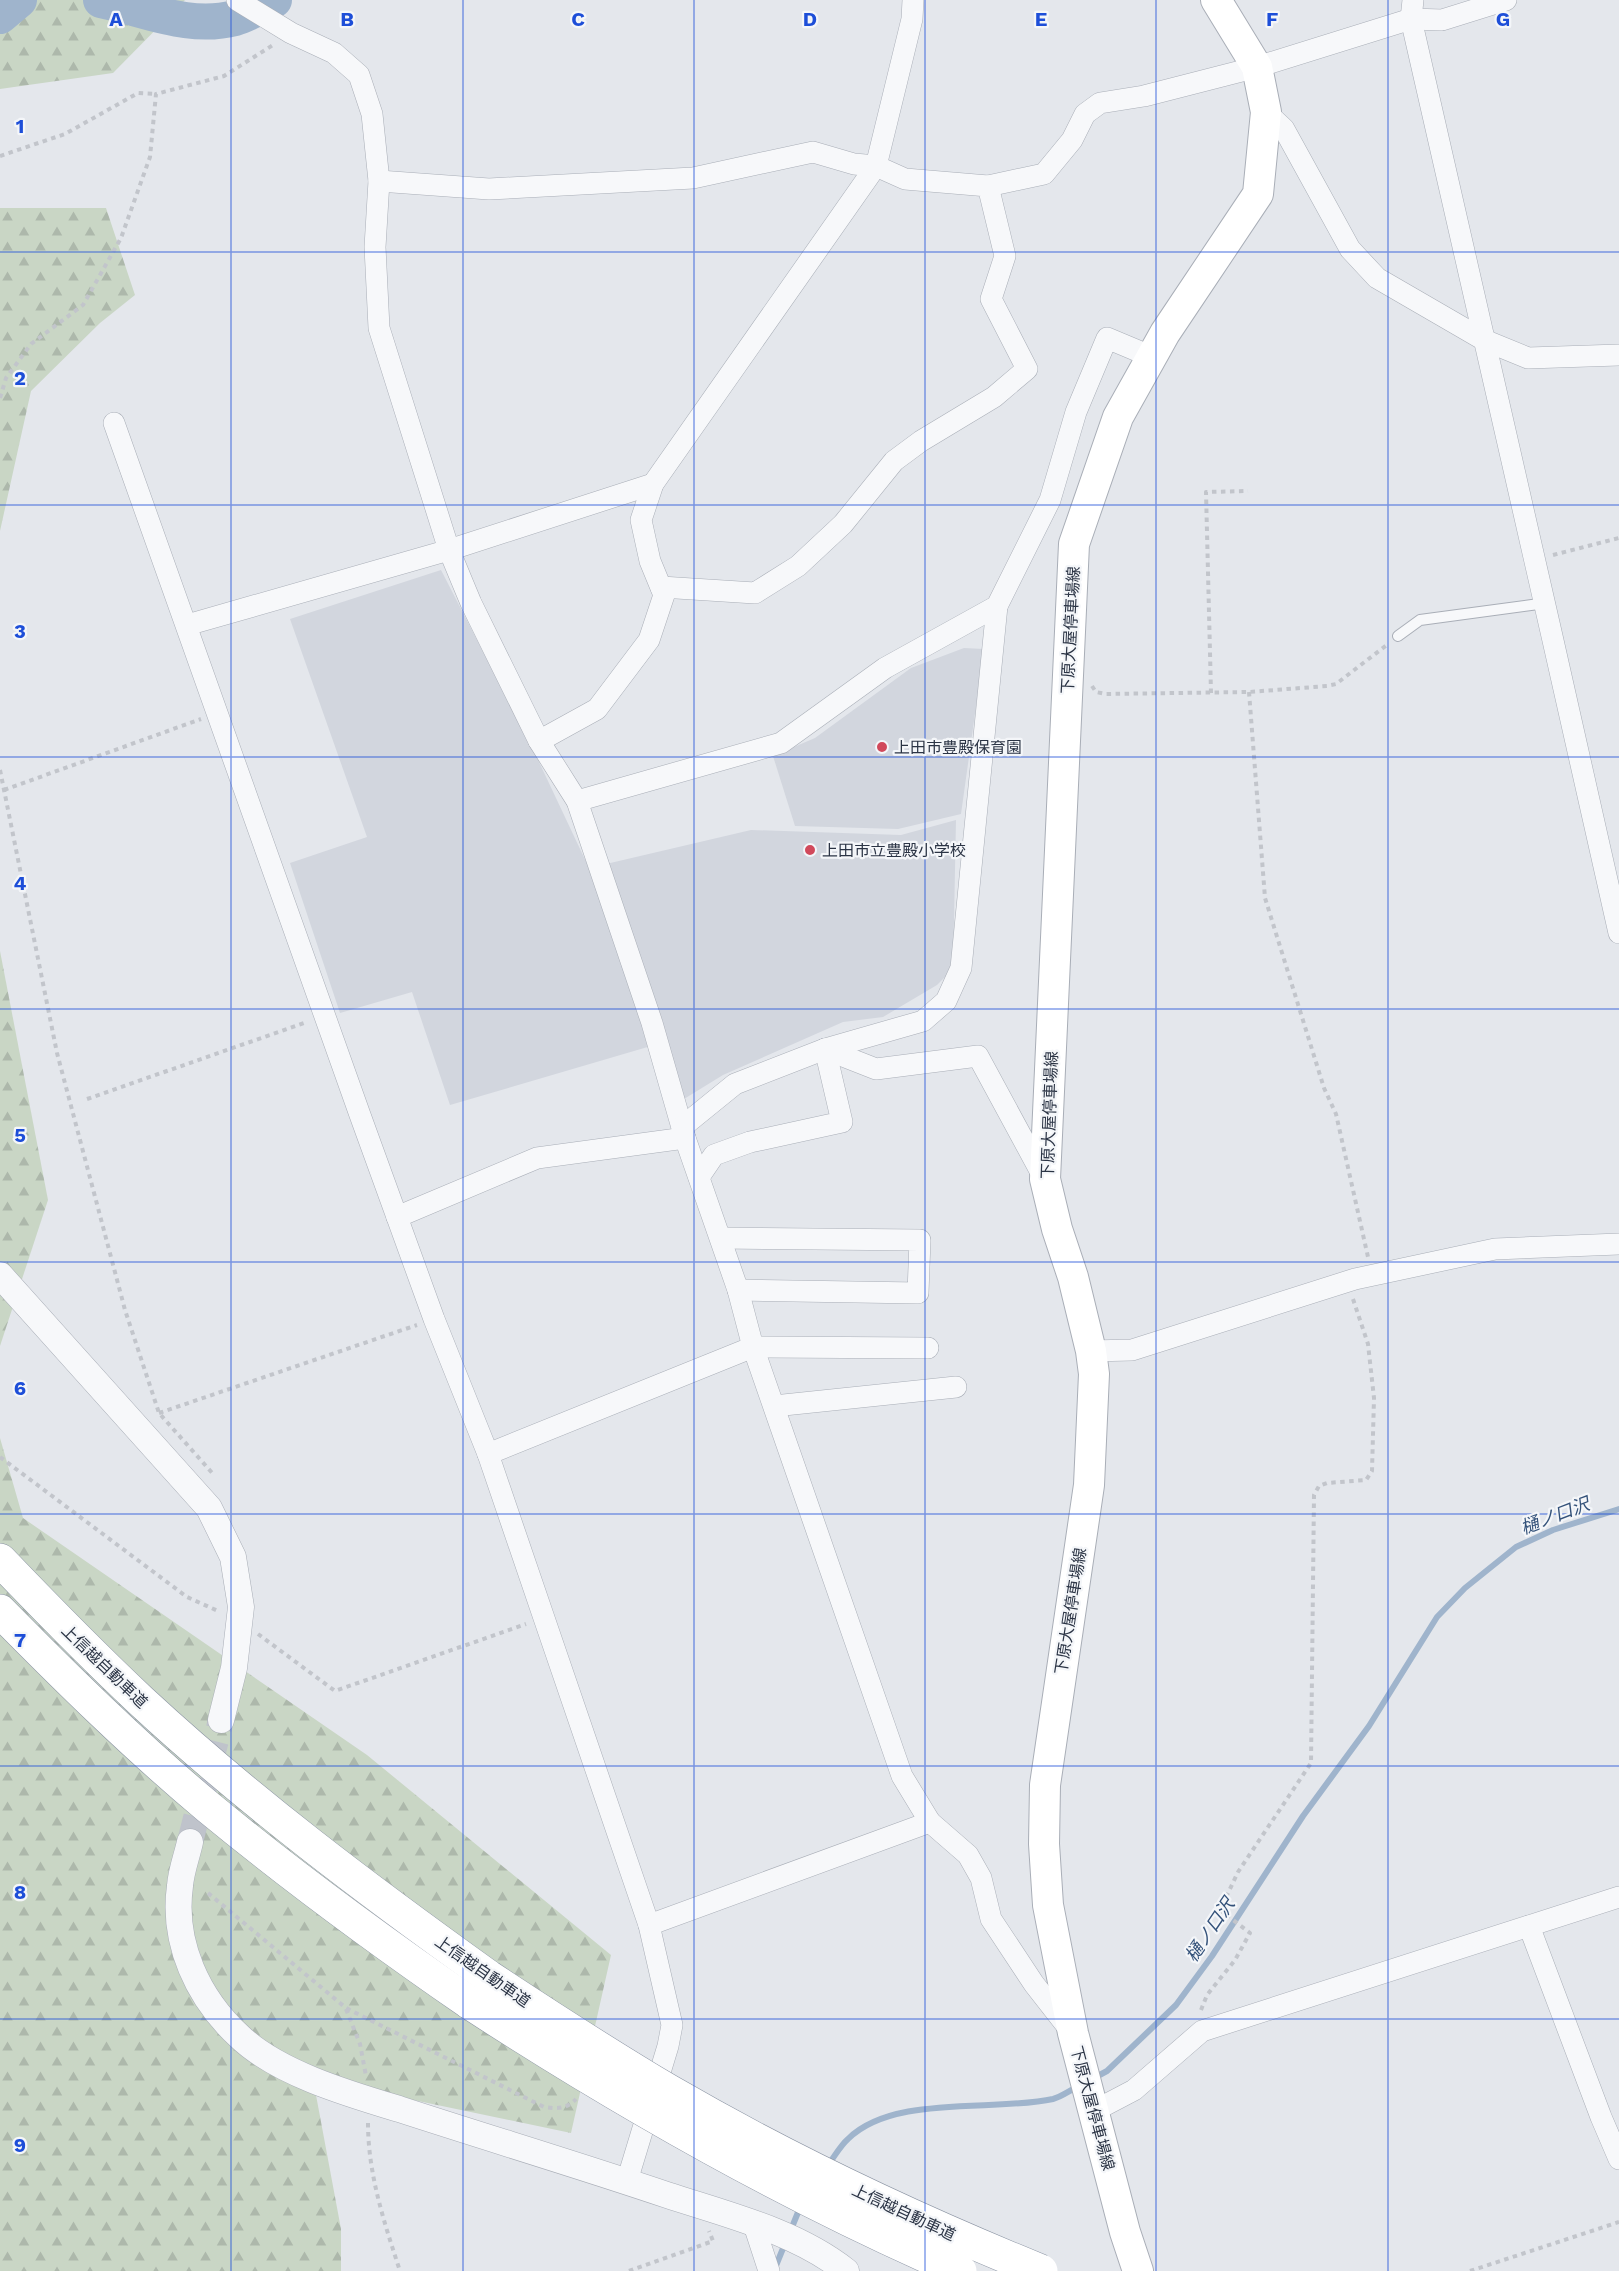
<svg xmlns="http://www.w3.org/2000/svg" width="1619" height="2271" viewBox="0 0 1619 2271" font-family="'Work Sans','Noto Sans JP',sans-serif">
  <defs>
    <pattern id="forest-firs" width="22" height="20" patternUnits="userSpaceOnUse" patternTransform="scale(1.5)"><rect width="22" height="20" fill="#c9d6c5"/><path d="M5 1l3.5 6h-7zM16 11l3.5 6h-7z" fill="#adb8ab"/></pattern>
  </defs>
  <rect width="100%" height="100%" fill="#e4e7ec"/>
  <g fill="#d2d6de">
    <polygon points="441,570 531,745 589,868 751,830 901,835 956,820 953,969 937,985 883,1017 843,1022 723,1075 684,1099 668,1041 450,1105 412,992 340,1013 290,863 367,837 290,619"/>
    <polygon points="964,648 984,649 961,814 898,829 795,826 773,756 815,738 911,668"/>
  </g>
  <g fill="url(#forest-firs)">
    <polygon points="0,0 185,0 113,73 0,89"/>
    <polygon points="0,208 106,208 135,295 100,323 31,391 0,531"/>
    <polygon points="0,951 48,1200 0,1346"/>
    <polygon points="0,1438 23,1518 367,1755 611,1955 571,2133 313,2079 341,2229 341,2271 0,2271"/>
  </g>
  <g fill="none" stroke-linecap="round" stroke-linejoin="round">
    <g stroke="#9fb4cc" stroke-width="6">
      <polyline points="1094,2078 1107,2071 1176,2005 1212,1956 1303,1816 1369,1726 1437,1617 1465,1588 1516,1547 1553,1530 1619,1509"/>
      <path d="M828,2165C835,2156 840,2146 848,2139C893,2094 995,2112 1053,2099C1061,2097 1069,2091 1077,2087"/>
      <polyline points="790,2232 801,2205"/>
      <polyline points="775,2268 786,2241"/>
    </g>
    <g stroke="#9fb4cc" stroke-width="36">
      <path d="M101,0C146,9 189,30 235,18C248,14 262,6 274,0"/>
      <polyline points="0,16 19,0"/>
    </g>
    <polyline stroke="#bfc3cb" stroke-width="26" stroke-dasharray="26 13" stroke-linecap="butt" points="190,1842 221,1720"/>
    <g stroke="#a9aeb7" stroke-width="12">
      <polyline id="service" points="1398,636 1420,620 1546,603"/>
    </g>
    <g stroke="#a9aeb7" stroke-width="22">
      <g id="minor">
        <polyline points="237,0 291,33 334,53 359,75 372,114 379,181 375,247 379,328 449,550 471,603 539,741 577,801 652,1023 685,1138 738,1290 753,1347 902,1776 930,1822 968,1855 981,1878 991,1919 1034,1984 1070,2030"/>
        <path d="M1413,0L1411,19C1480,323 1551,628 1619,933"/>
        <polyline points="1266,112 1284,129 1350,249 1377,278 1484,340 1528,358 1619,355"/>
        <polyline points="379,181 489,189 693,178 813,152 854,164 876,166 905,179 988,186 1005,256 991,299 1027,369 994,397 921,441 894,461 843,524 798,566 755,593 661,587"/>
        <polyline points="988,186 1044,174 1072,140 1085,114 1100,103 1144,96 1257,67 1411,19 1442,20 1506,0"/>
        <polyline points="114,423 360,1115 434,1319 488,1454 544,1618 649,1925 672,2025 668,2046 627,2181"/>
        <polyline points="187,625 449,550 653,484"/>
        <polyline points="539,741 597,709 649,640 664,595 650,561 641,520 653,484 876,166 912,19 913,0"/>
        <polyline points="577,801 781,743 885,668 997,606 1050,500 1076,412 1107,338 1138,351 1150,362"/>
        <polyline points="825,1049 876,1069 978,1056 1044,1178"/>
        <polyline points="682,1127 735,1084 825,1049 923,1021 946,1001 961,968 997,606"/>
        <polyline points="699,1177 714,1155 750,1142 842,1122 825,1049"/>
        <polyline points="397,1217 537,1158 685,1138"/>
        <polyline points="721,1238 920,1240 918,1293 738,1290"/>
        <polyline points="1091,1351 1132,1350 1355,1279 1495,1249 1619,1244"/>
        <polyline points="774,1406 956,1387"/>
        <polyline points="488,1454 753,1347 928,1348"/>
        <polyline points="649,1925 930,1822"/>
        <polyline points="1529,1926 1601,2117 1619,2159"/>
        <polyline points="1094,2111 1134,2090 1202,2031 1619,1897"/>
        <polyline points="753,2222 769,2271"/>
      </g>
    </g>
    <g stroke="#a9aeb7" stroke-width="27">
      <g id="tertiary">
        <polyline points="0,1275 209,1508 233,1557 241,1607 234,1668 221,1720"/>
        <path d="M190,1842C187,1856 181,1871 180,1886C172,1943 198,1998 239,2036C277,2073 349,2094 399,2109C488,2138 578,2165 667,2195C728,2215 795,2231 846,2271"/>
      </g>
    </g>
    <g stroke="#a9aeb7" stroke-width="32">
      <polyline id="secondary" points="1138,2271 1125,2232 1073,2033 1048,1905 1044,1844 1045,1785 1089,1485 1094,1374 1091,1351 1073,1277 1057,1229 1045,1179 1074,544 1118,417 1165,333 1258,194 1266,112 1257,67 1216,0"/>
    </g>
    <g stroke="#8b94a3" stroke-width="34">
      <g id="motorway">
        <path d="M0,1560C46,1608 93,1656 141,1701C250,1802 369,1891 489,1977"/>
        <path d="M0,1611C67,1679 135,1746 208,1807C293,1877 380,1941 470,2003"/>
      </g>
    </g>
    <g stroke="#c2c5cb" stroke-width="4" stroke-dasharray="4.5 4.5" stroke-linecap="butt">
      <polyline points="0,156 65,134 138,93 156,94"/>
      <polyline points="0,398 6,378 31,344 83,305 121,238 150,157 156,94 224,76 273,45"/>
      <polyline points="1553,555 1619,538"/>
      <polyline points="1092,686 1096,692 1106,694 1249,692 1327,686 1336,684 1388,644"/>
      <polyline points="1249,692 1265,898 1324,1088 1336,1114 1368,1257"/>
      <polyline points="1211,693 1206,492 1248,491"/>
      <polyline points="0,770 57,1053 125,1310 159,1413 214,1475"/>
      <polyline points="4,790 201,719"/>
      <polyline points="87,1099 307,1022"/>
      <polyline points="159,1413 417,1325"/>
      <polyline points="0,1457 187,1597 218,1611"/>
      <polyline points="258,1634 335,1691 526,1624"/>
      <path d="M208,1893L346,2008L544,2107C557,2109 567,2109 576,2099"/>
      <polyline points="346,2009 360,2044 366,2076"/>
      <polyline points="1201,2010 1207,1995 1235,1960 1250,1933 1220,1910 1238,1872 1311,1763 1314,1495 1319,1486 1327,1483 1366,1480 1372,1471 1374,1398 1368,1344 1353,1299"/>
      <path d="M368,2123C368,2174 384,2222 400,2271"/>
      <polyline points="629,2271 713,2241 709,2231"/>
      <polyline points="1470,2271 1619,2222"/>
    </g>
    <use href="#service" stroke="#f7f8fa" stroke-width="10"/>
    <use href="#minor" stroke="#f7f8fa" stroke-width="21"/>
    <use href="#tertiary" stroke="#f7f8fa" stroke-width="26"/>
    <use href="#secondary" stroke="#fff" stroke-width="30"/>
    <use href="#motorway" stroke="#fff" stroke-width="33"/>
    <g stroke="#8b94a3" stroke-width="34" stroke-linecap="butt">
      <g id="motorway-bridge">
        <path d="M489,1977C548,2016 608,2055 669,2091C788,2160 913,2219 1041,2271"/>
        <path d="M470,2003C627,2105 789,2197 960,2271"/>
      </g>
    </g>
    <use href="#motorway-bridge" stroke="#fff" stroke-width="33"/>
  </g>
  <path fill="none" stroke="#1d4ed8" stroke-width="1.5" stroke-opacity="0.55" d="M231,0V2271M463,0V2271M694,0V2271M925,0V2271M1156,0V2271M1388,0V2271M0,252H1619M0,505H1619M0,757H1619M0,1009H1619M0,1262H1619M0,1514H1619M0,1766H1619M0,2019H1619"/>
  <g fill="#d1495b" stroke="#f4f6f9" stroke-width="2">
    <circle cx="882" cy="747" r="6"/>
    <circle cx="810" cy="850" r="6"/>
  </g>
  <g text-anchor="middle" stroke-width="4.5" stroke-linejoin="round" paint-order="stroke">
    <g font-size="16" fill="#2b3445" stroke="#f4f6f9">
      <text transform="translate(1070 630) rotate(-87)" y="6">下原大屋停車場線</text>
      <text transform="translate(1049 1115) rotate(-88)" y="6">下原大屋停車場線</text>
      <text transform="translate(1070 1611) rotate(-81)" y="6">下原大屋停車場線</text>
      <text transform="translate(105 1666) rotate(44)" y="6">上信越自動車道</text>
      <text transform="translate(483 1971) rotate(35)" y="6">上信越自動車道</text>
      <text transform="translate(1093 2108) rotate(75)" y="6">下原大屋停車場線</text>
      <text transform="translate(904 2212) rotate(25)" y="6">上信越自動車道</text>
    </g>
    <g font-size="16" fill="#2b3445" stroke="#f4f6f9" text-anchor="start">
      <text x="894" y="753">上田市豊殿保育園</text>
      <text x="822" y="856">上田市立豊殿小学校</text>
    </g>
    <g font-size="18" font-style="italic" fill="#34527a" stroke="#f4f6f9">
      <text transform="translate(1555 1516) rotate(-21)" y="6">樋ノ口沢</text>
      <text transform="translate(1210 1930) rotate(-56)" y="6">樋ノ口沢</text>
    </g>
  </g>
  <g font-size="20" text-anchor="middle" font-weight="bold" fill="#1d4ed8" stroke="#f4f6f9" stroke-width="4.5" stroke-linejoin="round" paint-order="stroke">
    <text x="116" y="26">A</text>
    <text x="347" y="26">B</text>
    <text x="578" y="26">C</text>
    <text x="810" y="26">D</text>
    <text x="1041" y="26">E</text>
    <text x="1272" y="26">F</text>
    <text x="1503" y="26">G</text>
    <text x="20" y="133">1</text>
    <text x="20" y="385">2</text>
    <text x="20" y="638">3</text>
    <text x="20" y="890">4</text>
    <text x="20" y="1142">5</text>
    <text x="20" y="1395">6</text>
    <text x="20" y="1647">7</text>
    <text x="20" y="1899">8</text>
    <text x="20" y="2152">9</text>
  </g>
</svg>
